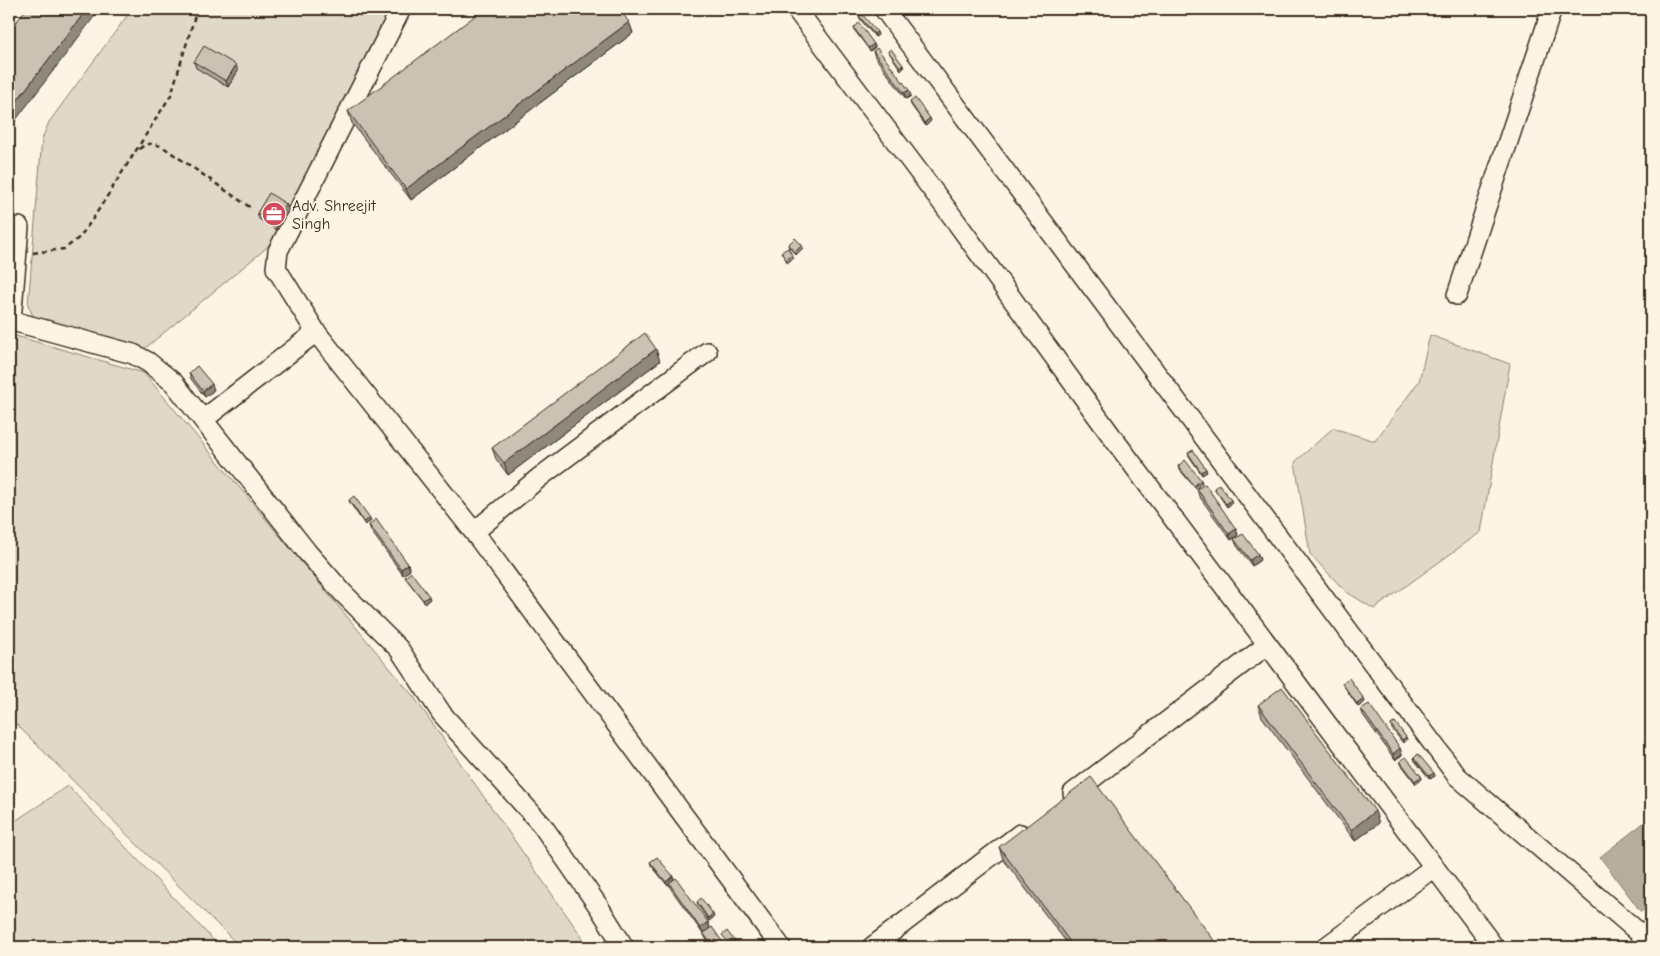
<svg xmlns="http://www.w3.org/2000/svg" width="1660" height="956" viewBox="0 0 1660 956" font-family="'Comic Neue',sans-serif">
  <rect width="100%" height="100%" fill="#fcf5e5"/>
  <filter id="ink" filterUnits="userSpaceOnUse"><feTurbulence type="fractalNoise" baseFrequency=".02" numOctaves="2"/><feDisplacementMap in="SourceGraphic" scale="10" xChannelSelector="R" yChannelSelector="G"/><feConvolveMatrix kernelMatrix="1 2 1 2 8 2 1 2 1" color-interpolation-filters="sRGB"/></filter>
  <g filter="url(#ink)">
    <g fill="#e0d8c8" stroke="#8e8173">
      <polygon points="132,9 393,9 284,228 264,250 143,350 44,322 33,316 28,305 42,139 49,122"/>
      <polygon points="9,334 144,373 414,697 589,947 240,947 9,717"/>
      <polygon points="1430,335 1510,364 1481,532 1374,609 1345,591 1310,554 1295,462 1333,428 1375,441 1419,381"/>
      <polygon points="68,786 220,947 9,947 9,825"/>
    </g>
    <polygon fill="#b7ad9e" stroke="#85796b" points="1651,817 1651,904 1641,912 1600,857"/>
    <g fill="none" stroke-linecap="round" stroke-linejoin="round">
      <g stroke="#3b2a1e" stroke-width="22">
        <g id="minor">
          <polyline points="401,9 278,251 276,268 316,332 474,532 781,947"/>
          <polyline points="796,9 952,216 1113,438 1494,947"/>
          <polyline points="884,9 1457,776 1651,943"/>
          <polyline points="1457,295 1552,9"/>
          <polyline points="9,320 133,354 148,362 174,383 307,552 343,593 399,649 442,714 542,825 599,907 624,947"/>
          <polyline points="11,321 19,227"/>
          <polyline points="204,419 316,332"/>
          <polyline points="474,532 540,477 707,352"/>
          <polyline points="1073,793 1267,645"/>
          <polyline points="872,947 1020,834"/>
          <polyline points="1326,947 1434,867"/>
        </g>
      </g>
      <g stroke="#3b2a1e" stroke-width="28">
        <polyline id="major" points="9,29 24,9"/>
      </g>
      <g stroke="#3b2a1e" stroke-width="2.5" stroke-dasharray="5 4" stroke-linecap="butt">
        <path d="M139,149C148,142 153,143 163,147L251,208"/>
        <polyline points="33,253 64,249 80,237 94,217 171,95 197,9"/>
      </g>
      <use href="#minor" stroke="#fcf5e5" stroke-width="19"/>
      <use href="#major" stroke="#fcf5e5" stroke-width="24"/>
    </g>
    <g fill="#afa79a" stroke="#3b2a1e">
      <polygon points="859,16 877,32 878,35 875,37 860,19"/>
      <polygon points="629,22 633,33 411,200 352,123 348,111"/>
      <polygon points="854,28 874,44 875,47 870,51 855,31"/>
      <polygon points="873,51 911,96 906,99 875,57"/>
      <polygon points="888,51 904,68 901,70 890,54"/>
      <polygon points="194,62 238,71 228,87 196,68"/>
      <polygon points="910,102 931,121 926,126 911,105"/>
      <polygon points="286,204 289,210 277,230 259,219 257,213"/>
      <polygon points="788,245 802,245 803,248 796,255 789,248"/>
      <polygon points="660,361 508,475 496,459 492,448"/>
      <polygon points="189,373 214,390 205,397 191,379"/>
      <polygon points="1188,453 1207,472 1202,475 1189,456"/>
      <polygon points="1178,466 1201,480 1202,483 1196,489 1179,469"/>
      <polygon points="1214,488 1231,500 1232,503 1227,507 1216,491"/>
      <polygon points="1197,489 1236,529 1238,535 1231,540 1199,496"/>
      <polygon points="349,500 371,521 365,525 350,503"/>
      <polygon points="369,525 408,564 410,570 403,575 371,531"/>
      <polygon points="1234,539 1258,554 1260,560 1252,566 1237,546"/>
      <polygon points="405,577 430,599 425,603 407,580"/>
      <polygon points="1342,683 1365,702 1358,707"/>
      <polygon points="1258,705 1379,823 1355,841 1262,717"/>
      <polygon points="1361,709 1400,748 1402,755 1395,760 1363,715"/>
      <polygon points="1391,725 1406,737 1407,740 1403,743 1392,729"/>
      <polygon points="1414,758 1435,776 1430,779 1415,761"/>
      <polygon points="1400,761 1421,776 1422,779 1416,784 1401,764"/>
      <polygon points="999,847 1219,947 1070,947 1003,859"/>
      <polygon points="650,862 673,876 674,879 708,922 710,928 703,934 671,889 669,884 667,885 651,865"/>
      <polygon points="697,902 714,917 709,921 698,905"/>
      <polygon points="703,933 726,947 712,947 706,939"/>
    </g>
    <g fill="#8f887d" stroke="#3b2a1e">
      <polygon points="87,9 100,9 9,129 9,111"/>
      <polygon points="629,22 633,33 411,200 406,189"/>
      <polygon points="877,32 878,35 875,37 874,34"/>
      <polygon points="874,44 875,47 870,51 868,48"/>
      <polygon points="236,65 238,71 228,87 226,81"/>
      <polygon points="903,65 904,68 901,70 900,67"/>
      <polygon points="909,90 911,96 906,99 904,93"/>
      <polygon points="930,118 931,121 926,126 924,123"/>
      <polygon points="286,204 289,210 277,230 275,223"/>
      <polygon points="802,245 803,248 796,255 795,252"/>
      <polygon points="792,255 794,258 787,263 786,260"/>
      <polygon points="656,349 660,361 508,475 504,463"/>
      <polygon points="212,384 214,390 205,397 203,391"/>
      <polygon points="1206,469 1207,472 1202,475 1201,472"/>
      <polygon points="1201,480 1202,483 1196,489 1194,486"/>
      <polygon points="1231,500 1232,503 1227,507 1226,504"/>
      <polygon points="370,518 371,521 365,525 364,522"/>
      <polygon points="1236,529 1238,535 1231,540 1229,534"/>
      <polygon points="1258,554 1260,560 1252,566 1250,560"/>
      <polygon points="408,564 410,570 403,575 401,569"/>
      <polygon points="429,596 430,599 425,603 423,600"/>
      <polygon points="1364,699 1365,702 1358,707 1357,704"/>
      <polygon points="1406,737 1407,740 1403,743 1402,740"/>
      <polygon points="1400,748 1402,755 1395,760 1393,754"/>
      <polygon points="1434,773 1435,776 1430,779 1429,776"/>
      <polygon points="1421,776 1422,779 1416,784 1415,781"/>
      <polygon points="1375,811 1379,823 1355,841 1351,830"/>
      <polygon points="673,876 674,879 667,885 666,882"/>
      <polygon points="713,914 714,917 709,921 708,918"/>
      <polygon points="708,922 710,928 703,934 700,928"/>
    </g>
    <g fill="#ccc2b3" stroke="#3b2a1e">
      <polygon points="26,9 87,9 9,111 9,32"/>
      <polygon points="484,9 619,9 629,22 406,189 348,111"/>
      <polygon points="862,14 877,32 874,34 859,16"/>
      <polygon points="859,23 874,44 868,48 854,28"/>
      <polygon points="204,46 236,65 226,81 194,62"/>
      <polygon points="877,48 909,90 904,93 873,51"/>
      <polygon points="891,49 903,65 900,67 888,51"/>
      <polygon points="915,98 930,118 924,123 910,102"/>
      <polygon points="269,193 286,204 275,223 257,213"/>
      <polygon points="795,238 802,245 795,252 788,245"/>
      <polygon points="788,248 792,255 786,260 781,252"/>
      <polygon points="645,333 656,349 504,463 492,448"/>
      <polygon points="197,366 212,384 203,391 189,373"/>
      <polygon points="1193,450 1206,469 1201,472 1188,453"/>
      <polygon points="1185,460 1201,480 1194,486 1178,466"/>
      <polygon points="1205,484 1236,529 1229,534 1197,489"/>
      <polygon points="1219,484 1231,500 1226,504 1214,488"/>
      <polygon points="354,496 370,518 364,522 349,500"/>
      <polygon points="376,519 408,564 401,569 369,525"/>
      <polygon points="1243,534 1258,554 1250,560 1234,539"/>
      <polygon points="411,572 429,596 423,600 405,577"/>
      <polygon points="1349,678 1364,699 1357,704 1342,683"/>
      <polygon points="1282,687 1375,811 1351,830 1258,705"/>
      <polygon points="1369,704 1400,748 1393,754 1361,709"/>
      <polygon points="1395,722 1406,737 1402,740 1391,725"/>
      <polygon points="1418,754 1434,773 1429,776 1414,758"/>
      <polygon points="1406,757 1421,776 1415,781 1400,761"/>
      <polygon points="1091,777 1219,947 1074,947 999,847"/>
      <polygon points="657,857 673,876 666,882 650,862"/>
      <polygon points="676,878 708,922 700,928 669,883"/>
      <polygon points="701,898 713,914 708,918 697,902"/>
      <polygon points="712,927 726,947 714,947 703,933"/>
      <polygon points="727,931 739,947 732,947 722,935"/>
    </g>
  </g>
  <defs>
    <g id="office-disc" transform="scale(1.25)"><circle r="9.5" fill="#d1495b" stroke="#fcf5e5"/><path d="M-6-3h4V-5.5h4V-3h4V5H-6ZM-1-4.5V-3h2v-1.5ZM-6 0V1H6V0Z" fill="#fff"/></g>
  </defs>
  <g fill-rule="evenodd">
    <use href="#office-disc" x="274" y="214"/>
  </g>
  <g text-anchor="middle" stroke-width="4" stroke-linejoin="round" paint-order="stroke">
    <g font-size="16" fill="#3b2a1e" stroke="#fcf5e5" text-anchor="start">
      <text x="292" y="211">Adv. Shreejit<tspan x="292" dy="18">Singh</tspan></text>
    </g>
  </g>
  <rect width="1660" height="956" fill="none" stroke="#fcf5e5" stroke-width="30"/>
  <rect x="15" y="15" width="1630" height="926" fill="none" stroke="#3b2a1e" stroke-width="2" filter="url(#ink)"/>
</svg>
